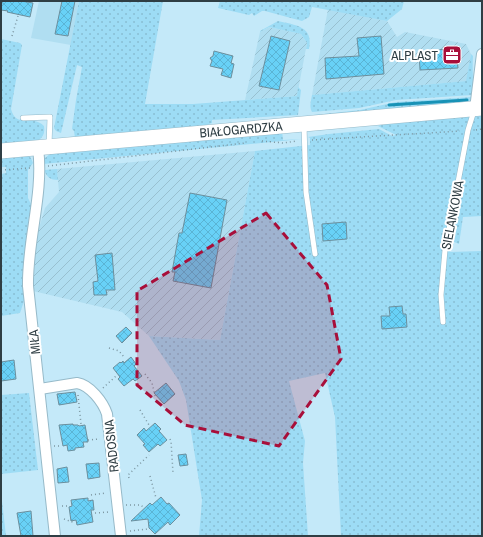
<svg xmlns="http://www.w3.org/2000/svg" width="483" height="537" viewBox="0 0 483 537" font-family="'Archivo Narrow',sans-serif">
  <defs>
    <pattern id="industrial-furrows" width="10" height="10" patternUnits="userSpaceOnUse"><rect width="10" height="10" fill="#b0def1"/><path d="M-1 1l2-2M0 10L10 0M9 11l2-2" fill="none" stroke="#98c0d0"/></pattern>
    <pattern id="green-dots" width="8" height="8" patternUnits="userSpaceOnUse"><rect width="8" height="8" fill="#9ddcf5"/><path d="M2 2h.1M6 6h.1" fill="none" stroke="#88bed3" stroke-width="1.8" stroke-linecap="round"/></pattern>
    <pattern id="building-cross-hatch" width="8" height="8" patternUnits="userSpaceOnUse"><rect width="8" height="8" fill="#68d1f7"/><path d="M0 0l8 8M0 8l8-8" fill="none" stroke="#5ab4d5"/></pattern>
  </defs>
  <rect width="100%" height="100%" fill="#c4e9f9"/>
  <polygon fill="#b0def1" points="39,1 79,1 71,45 31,38"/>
  <g fill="url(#industrial-furrows)">
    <polygon points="328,9 387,21 397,37 405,32 466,44 471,54 467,81 312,95"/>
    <polygon points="269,27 301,34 307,43 297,96 245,100 260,32"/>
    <polygon points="255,151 220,340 149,336 122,312 33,291 36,238 45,208 59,192 57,169"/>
  </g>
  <g fill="url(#green-dots)">
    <polygon points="79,1 163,1 145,104 193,104 297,96 298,87 301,90 298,115 212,120 212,123 195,129 75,138 74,131 72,129 76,100 82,67 77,65 61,133 56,131 54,128"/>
    <polygon points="220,1 404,1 402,9 387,21 312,7 309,17 302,21 265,11 262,11 254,16 252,13 249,15 218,8"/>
    <path d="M278,21C295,25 314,26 309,49H306L307,43L301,34L269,27L260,32V31Z"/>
    <path d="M1,39L20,43L22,45L11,109C16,129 33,114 44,126C48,148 15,145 1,146Z"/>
    <path d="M471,54L473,56C472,69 474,82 472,95L396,100L359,108L312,112C309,107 311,101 312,95L466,81Z"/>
    <polygon points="472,97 469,103 320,118 314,115 360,110 396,102"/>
    <polygon points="482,112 482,216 463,217 459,244 452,241 450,252 482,251 482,536 341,536 335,417 325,373 289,381 305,441 303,463 308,536 199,536 202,500 186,400 179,381 149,336 220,340 255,151 310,145 310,138 308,137 329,134 379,129 392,136 396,135 378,126 397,120"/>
    <polygon points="282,130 283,140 302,139 43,164 45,158 51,153"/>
    <polygon points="1,155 28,155 31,158 33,163 28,170 28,198 32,206 31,216 29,216 23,269 25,298 20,313 1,316 1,174 6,173 6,167 1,167"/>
    <path d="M57,169L58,180C50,180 47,177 44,170Z"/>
    <polygon points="29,393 38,470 1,474 1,395"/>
    <polygon points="1,492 6,536 1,536"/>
  </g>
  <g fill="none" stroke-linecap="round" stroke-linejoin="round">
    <polyline stroke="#1892b6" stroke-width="3" points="389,105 467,100"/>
  </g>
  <g fill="url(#building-cross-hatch)" stroke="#6c8f9d">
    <polygon points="2,1 21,1 33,3 30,17 7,12 8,11 1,10"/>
    <polygon points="62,1 75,1 68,36 55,34"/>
    <polygon points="271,36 290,41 279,90 259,86"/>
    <polygon points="381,36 384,74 326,79 325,58 359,56 357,38"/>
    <polygon points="456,48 458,68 420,70 419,52"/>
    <polygon points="214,51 233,56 231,63 234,64 231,78 221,75 223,69 210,66 212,61 210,58 213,56"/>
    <polygon points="190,193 227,200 211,288 173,281 175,272 172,272 179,233 182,233"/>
    <polygon points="346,222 347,239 323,241 322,224"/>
    <polygon points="112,253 115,290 106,290 107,295 94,295 93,282 98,281 95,255"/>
    <polygon points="402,306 403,314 406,314 407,327 382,329 381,316 390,316 389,307"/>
    <polygon points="126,327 132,333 122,343 116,336"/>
    <polygon points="131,357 136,364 134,366 142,376 135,381 133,379 124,386 118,379 120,377 113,368 120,362 121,363 123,361 124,363"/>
    <polygon points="14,360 16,379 1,381 1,362"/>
    <polygon points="166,383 175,394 164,404 154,393"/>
    <polygon points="75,392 77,402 59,405 57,394"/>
    <polygon points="155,423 161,429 159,431 167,440 160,446 158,444 149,452 143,445 145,444 137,435 144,428 146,431"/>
    <polygon points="73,424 73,425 78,425 79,426 85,425 88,442 83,442 84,447 75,448 75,450 68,451 67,445 63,446 59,425"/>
    <polygon points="186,454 188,465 180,466 178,455"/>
    <polygon points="99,463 100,477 88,479 86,464"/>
    <polygon points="67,467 69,482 58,483 57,469"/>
    <polygon points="161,497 167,504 169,503 180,515 170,525 168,522 155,534 149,528 148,519 131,521 150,503 152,505"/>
    <polygon points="88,498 88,501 93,500 94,510 91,510 93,522 77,525 76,520 71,521 69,507 72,506 71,500"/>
    <polygon points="31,511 33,536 21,536 17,513"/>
  </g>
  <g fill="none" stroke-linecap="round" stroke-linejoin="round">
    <g stroke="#96bac9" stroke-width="6">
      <g id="service">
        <polyline points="23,118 50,117 49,146"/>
        <polyline points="304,125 306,192 315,254"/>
        <polyline points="443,322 441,295 445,250 468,130 474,111"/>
      </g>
    </g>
    <g stroke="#96bac9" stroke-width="12">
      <g id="minor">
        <polyline points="475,109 482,54"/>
        <path d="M38,148C44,194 27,240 28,286L55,536"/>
        <path d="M40,389L77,383C90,385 103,402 107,414L121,536"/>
      </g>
    </g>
    <g stroke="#96bac9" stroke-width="16">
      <polyline id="secondary" points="1,151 482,108"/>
    </g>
    <g stroke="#7c96a1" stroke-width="1.5" stroke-dasharray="1 3" stroke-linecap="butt">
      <polyline points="12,36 18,16"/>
      <polyline points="476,130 482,129"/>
      <polyline points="312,140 460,131"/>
      <polyline points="262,141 283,143 297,141"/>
      <polyline points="48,166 245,143"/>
      <polyline points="1,170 30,168"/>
      <polyline points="109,348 119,351 124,357"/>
      <polyline points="145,374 152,383 155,396"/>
      <polyline points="103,388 116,376"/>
      <polyline points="78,395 81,424"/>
      <polyline points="140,410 149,425"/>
      <polyline points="170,439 171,441 173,473"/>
      <polyline points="88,440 100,439"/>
      <polyline points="54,446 60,446"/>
      <polyline points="150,476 156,498"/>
      <polyline points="129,478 128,475 149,455"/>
      <polyline points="91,495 106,493"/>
      <polyline points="126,505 141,505 144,508"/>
      <polyline points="62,506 70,506"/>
      <polyline points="95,513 109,512"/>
      <polyline points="64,519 75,523"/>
      <polyline points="130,531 148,529"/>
    </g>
    <use href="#service" stroke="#fff" stroke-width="5"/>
    <use href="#minor" stroke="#fff" stroke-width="10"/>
    <use href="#secondary" stroke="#fff" stroke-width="15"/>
  </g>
  <path fill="#a80f3a" fill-opacity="0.2" stroke="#a80f3a" stroke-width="3" stroke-dasharray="8 5" stroke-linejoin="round" d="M266,213L327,285L341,359L279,446L185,425L137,385V291Z"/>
  <defs>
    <g id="office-square" transform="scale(1)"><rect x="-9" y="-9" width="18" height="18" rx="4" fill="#a80f3a" stroke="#fff"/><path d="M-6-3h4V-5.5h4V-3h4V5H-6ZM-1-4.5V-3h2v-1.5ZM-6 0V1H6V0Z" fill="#fff"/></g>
  </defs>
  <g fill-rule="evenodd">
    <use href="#office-square" x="452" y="55"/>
  </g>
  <g text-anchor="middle" stroke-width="4" stroke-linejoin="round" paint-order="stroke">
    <g font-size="13" fill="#2f3e44" stroke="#fff" text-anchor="end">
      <text x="438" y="60">ALPLAST</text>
    </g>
    <g font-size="13" fill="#2f3e44" stroke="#fff">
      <text transform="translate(241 129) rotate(-5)" y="5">BIAŁOGARDZKA</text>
      <text transform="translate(452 215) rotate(-79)" y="5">SIELANKOWA</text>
      <text transform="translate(34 342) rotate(-96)" y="5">MIŁA</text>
      <text transform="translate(111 446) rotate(-96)" y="5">RADOSNA</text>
    </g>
  </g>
  <rect width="483" height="537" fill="none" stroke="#2f3e44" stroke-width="4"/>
</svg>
